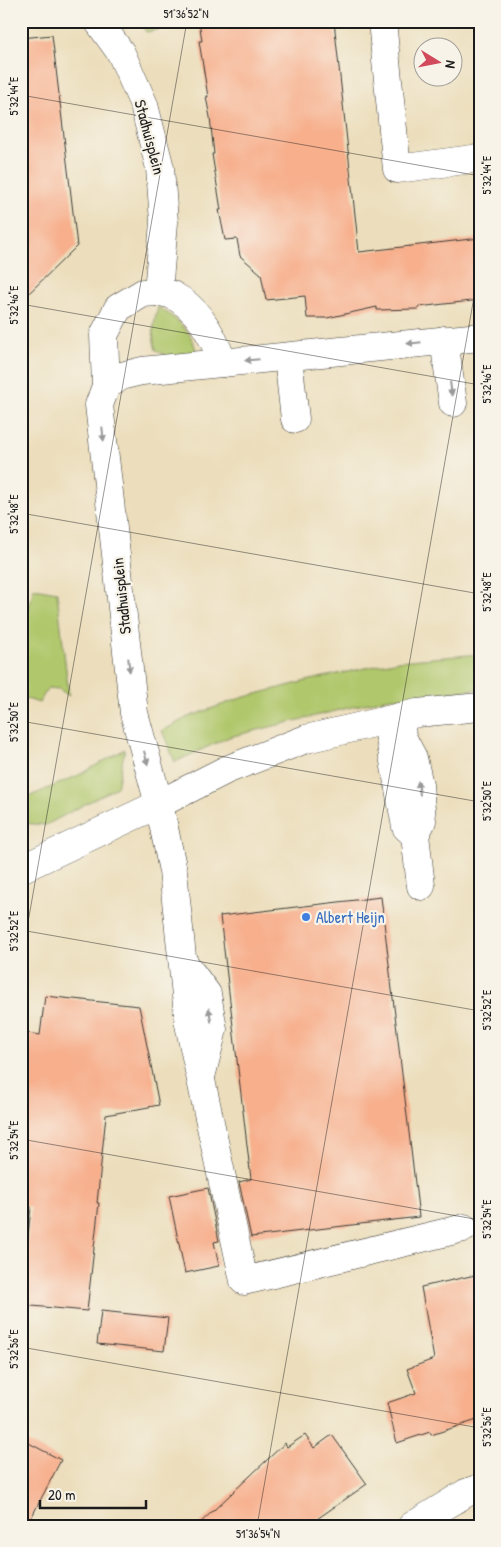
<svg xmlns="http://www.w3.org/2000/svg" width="501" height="1547" viewBox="0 0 501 1547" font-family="'Patrick Hand',sans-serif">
  <rect width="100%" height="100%" fill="#f7f3e8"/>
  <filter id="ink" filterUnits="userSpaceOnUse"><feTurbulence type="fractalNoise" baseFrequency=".02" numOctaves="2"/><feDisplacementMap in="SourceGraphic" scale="10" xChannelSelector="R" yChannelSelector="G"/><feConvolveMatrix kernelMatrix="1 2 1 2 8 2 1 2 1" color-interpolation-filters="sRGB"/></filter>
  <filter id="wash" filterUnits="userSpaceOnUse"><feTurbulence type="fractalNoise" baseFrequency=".0096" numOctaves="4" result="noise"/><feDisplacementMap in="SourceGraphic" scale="20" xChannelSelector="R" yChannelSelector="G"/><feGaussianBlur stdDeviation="1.12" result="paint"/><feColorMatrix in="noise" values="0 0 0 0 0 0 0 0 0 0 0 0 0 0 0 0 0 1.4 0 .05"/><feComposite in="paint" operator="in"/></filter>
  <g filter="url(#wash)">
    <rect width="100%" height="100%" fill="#ecdebc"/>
    <g fill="#b0c76c" stroke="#667244">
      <polygon points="139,21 189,21 189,24 146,32"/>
      <path d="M158,307C177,319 194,332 197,356H167L156,350C151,334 154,323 158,307Z"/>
      <polygon points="34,588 57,592 69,696 59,689 48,688 39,703 21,697 21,637"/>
      <polygon points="480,654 480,689 385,699 229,737 175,762 162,731 188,717 241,698 310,680 398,661"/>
      <polygon points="125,749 117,787 46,825 21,823 21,800 77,776"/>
    </g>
    <g id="blocks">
      <g fill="#f7af8c">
        <polygon points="199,21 334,21 359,252 480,238 480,300 418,307 418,309 377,310 377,307 327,318 307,318 305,296 266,300 261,274 240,256 237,239 225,240 219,210 221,210 212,154 214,154 210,117 206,97 208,97 199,41 202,41"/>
        <polygon points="52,35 77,246 21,301 21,38"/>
        <polygon points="381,897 419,1217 251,1237 239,1182 251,1179 220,916"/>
        <polygon points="45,996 139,1006 159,1105 106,1115 97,1203 99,1203 87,1311 21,1305 31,1207 21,1206 21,1032 40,1035"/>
        <polygon points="208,1188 219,1241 214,1242 219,1266 185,1273 169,1196"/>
        <polygon points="480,1274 480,1419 431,1435 430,1432 397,1443 387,1403 416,1393 407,1369 434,1359 421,1287"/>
        <polygon points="101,1311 168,1318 164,1351 97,1344"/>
        <polygon points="305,1435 314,1448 332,1435 367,1484 307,1526 197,1526 285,1443 287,1447"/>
        <polygon points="21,1439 61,1460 27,1526 21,1526"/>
      </g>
    </g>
  </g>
  <g filter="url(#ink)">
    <use href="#blocks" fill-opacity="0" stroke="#3b3934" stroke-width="1"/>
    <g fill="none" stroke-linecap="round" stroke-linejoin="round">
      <g stroke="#3b3934" stroke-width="29">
        <g id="minor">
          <polyline points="98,21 121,53 144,105 160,168 164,222 158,292 143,293 118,308 104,335 106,386 99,405 134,713 159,804 173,871 189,1024 244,1281 464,1228"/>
          <polyline points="382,21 397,169 480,158"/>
          <path d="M158,292C163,293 170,293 174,296C199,309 214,338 223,363"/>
          <polyline points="444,340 453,403"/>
          <polyline points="288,357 295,419"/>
          <polyline points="106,386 121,376 142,371 480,337"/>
          <polyline points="400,717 402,737 413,758 419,785 422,821 415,835 421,886"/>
          <polyline points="388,728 406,827 415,835"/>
          <polyline points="21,869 159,804 226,770 306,739 417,713 480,707"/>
          <polyline points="184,963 207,994 213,1029 202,1073"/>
          <polyline points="412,1526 466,1493 480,1488"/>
        </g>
      </g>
      <use href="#minor" stroke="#fff" stroke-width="28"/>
    </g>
    <defs><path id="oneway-solid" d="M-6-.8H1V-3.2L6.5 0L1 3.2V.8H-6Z" transform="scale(1.25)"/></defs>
    <g fill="#999">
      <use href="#oneway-solid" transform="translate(414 343) rotate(174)"/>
      <use href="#oneway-solid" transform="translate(252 360) rotate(175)"/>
      <use href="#oneway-solid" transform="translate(451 389) rotate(83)"/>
      <use href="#oneway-solid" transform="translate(103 434) rotate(84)"/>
      <use href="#oneway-solid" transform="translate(129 665) rotate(84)"/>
      <use href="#oneway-solid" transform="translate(146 758) rotate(74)"/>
      <use href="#oneway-solid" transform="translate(419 788) rotate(-98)"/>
      <use href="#oneway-solid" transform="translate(210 1015) rotate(-100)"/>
    </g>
  </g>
  <path fill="none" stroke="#1c1c1c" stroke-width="1" stroke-opacity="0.45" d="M21,95L480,176M21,304L480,385M21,513L480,594M21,721L480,802M21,930L480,1011M21,962L187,21M21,1139L480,1220M21,1347L480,1428M257,1526L480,263"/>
  <circle fill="#3f7fe0" stroke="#f7f3e8" stroke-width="2" cx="306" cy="917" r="5"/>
  <g text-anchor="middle" stroke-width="4.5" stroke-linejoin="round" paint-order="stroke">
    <g font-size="16" fill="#1c1c1c" stroke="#f7f3e8">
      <text transform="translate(150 137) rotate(75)" y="6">Stadhuisplein</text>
      <text transform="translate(121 596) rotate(-96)" y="6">Stadhuisplein</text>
    </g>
    <g font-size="16" fill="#366cbe" stroke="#f7f3e8" text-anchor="start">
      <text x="316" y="923">Albert Heijn</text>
    </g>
  </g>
  <rect width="501" height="1547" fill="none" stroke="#f7f3e8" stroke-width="55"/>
  <g transform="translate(438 62) rotate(100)"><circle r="24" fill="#f7f3e8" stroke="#9f9d96"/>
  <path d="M0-4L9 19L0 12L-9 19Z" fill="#d1495b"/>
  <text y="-8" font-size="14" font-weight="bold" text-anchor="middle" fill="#1c1c1c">N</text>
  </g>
  <path d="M40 1500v8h106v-8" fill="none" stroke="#1c1c1c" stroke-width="2.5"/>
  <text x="48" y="1500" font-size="15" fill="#1c1c1c" stroke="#f7f3e8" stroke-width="4" paint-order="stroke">20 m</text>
  <rect x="28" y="28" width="446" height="1492" fill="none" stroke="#1c1c1c" stroke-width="2"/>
  <g font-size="12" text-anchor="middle" fill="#1c1c1c">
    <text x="186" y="18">51°36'52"N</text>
    <text transform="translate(14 96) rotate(-90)" y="4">5°32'44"E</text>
    <text transform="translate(487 175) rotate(-90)" y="4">5°32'44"E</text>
    <text transform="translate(14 305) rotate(-90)" y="4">5°32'46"E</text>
    <text transform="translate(487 384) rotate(-90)" y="4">5°32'46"E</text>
    <text transform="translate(14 514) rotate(-90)" y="4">5°32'48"E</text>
    <text transform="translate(487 592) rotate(-90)" y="4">5°32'48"E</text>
    <text transform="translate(14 722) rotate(-90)" y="4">5°32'50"E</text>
    <text transform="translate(487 801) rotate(-90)" y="4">5°32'50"E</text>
    <text transform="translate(14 931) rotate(-90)" y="4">5°32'52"E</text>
    <text transform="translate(487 1010) rotate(-90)" y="4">5°32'52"E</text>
    <text transform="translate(14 1140) rotate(-90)" y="4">5°32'54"E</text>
    <text transform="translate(487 1219) rotate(-90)" y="4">5°32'54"E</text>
    <text transform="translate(14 1349) rotate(-90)" y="4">5°32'56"E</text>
    <text transform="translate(487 1427) rotate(-90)" y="4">5°32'56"E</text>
    <text x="258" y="1538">51°36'54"N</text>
  </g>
</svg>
